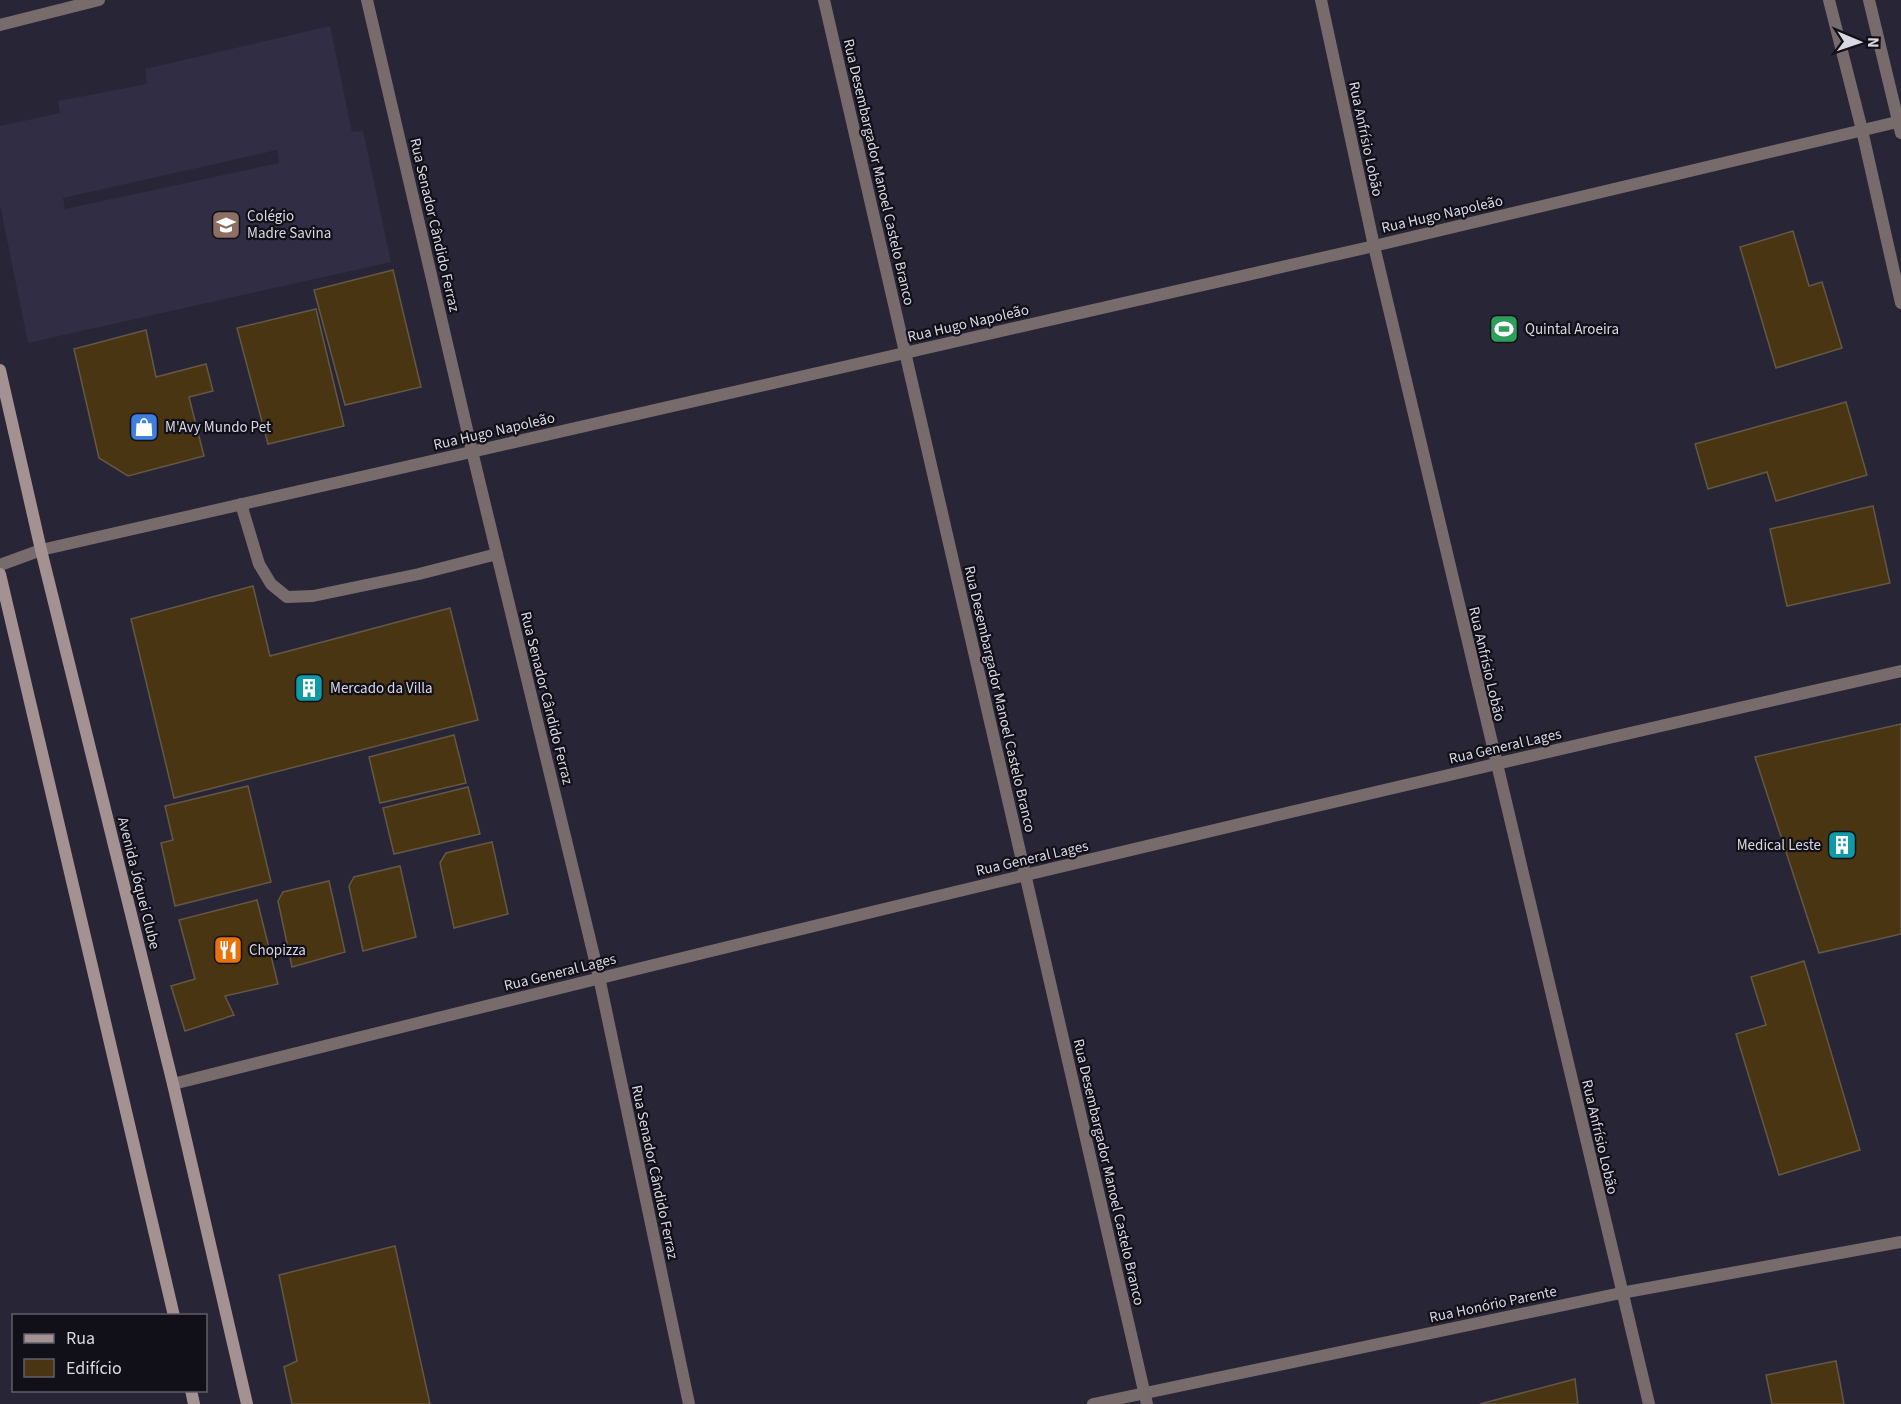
<svg xmlns="http://www.w3.org/2000/svg" width="1901" height="1404" viewBox="0 0 1901 1404" font-family="'Source Sans 3',sans-serif">
  <rect width="100%" height="100%" fill="#282537"/>
  <path fill="#312d44" fill-rule="evenodd" d="M330,26L352,132L363,131L391,262L28,343L0,205V126L60,113L58,101L147,84L145,69ZM277,150L279,163L65,209L63,198Z"/>
  <g fill="#493511" stroke="#635845" stroke-width="1.5">
    <polygon points="1793,231 1809,286 1822,282 1842,348 1776,368 1740,247"/>
    <polygon points="393,270 421,387 345,405 314,290"/>
    <polygon points="316,309 344,426 268,444 237,328"/>
    <polygon points="146,330 156,377 206,364 213,391 189,397 204,456 128,476 99,458 74,349"/>
    <polygon points="1846,402 1867,475 1776,501 1767,472 1708,489 1695,444"/>
    <polygon points="1873,506 1890,583 1787,606 1770,529"/>
    <polygon points="253,586 270,656 450,608 478,720 174,798 131,619"/>
    <polygon points="1901,724 1901,934 1819,953 1755,757"/>
    <polygon points="454,735 466,783 380,803 369,757"/>
    <polygon points="248,786 271,882 175,906 161,843 173,840 165,806"/>
    <polygon points="468,787 480,834 394,854 383,808"/>
    <polygon points="492,842 508,914 454,928 440,863 446,853"/>
    <polygon points="400,866 416,937 363,951 349,886 354,877"/>
    <polygon points="329,881 345,952 292,967 278,901 283,892"/>
    <polygon points="257,900 278,984 225,996 234,1015 185,1031 171,986 195,979 179,920"/>
    <polygon points="1804,961 1860,1150 1779,1175 1736,1034 1766,1025 1751,977"/>
    <polygon points="395,1246 430,1404 292,1404 284,1367 297,1361 279,1275"/>
    <polygon points="1836,1361 1844,1404 1772,1404 1766,1375"/>
    <polygon points="1575,1379 1578,1404 1480,1404"/>
  </g>
  <g fill="none" stroke-linecap="round" stroke-linejoin="round">
    <polyline stroke="#776b6c" stroke-width="12" points="241,504 259,564 271,584 287,597 313,596 419,574 497,554"/>
    <g stroke="#776b6c" stroke-width="12">
      <polyline points="367,0 472,451 599,977 689,1404"/>
      <polyline points="824,0 1147,1404"/>
      <polyline points="1321,0 1374,246 1649,1404"/>
      <polyline points="0,25 99,0"/>
      <polyline points="0,565 41,550 1374,246 1901,121"/>
      <path d="M173,1084C747,940 1323,802 1901,671"/>
      <polyline points="1093,1404 1621,1293 1901,1242"/>
    </g>
    <g stroke="#776b6c" stroke-width="12">
      <polyline points="1829,0 1862,130 1901,303"/>
      <polyline points="1869,0 1901,133"/>
    </g>
    <g stroke="#a49293" stroke-width="12">
      <polyline points="0,370 41,550 173,1084 247,1404"/>
      <polyline points="0,574 174,1316"/>
      <polyline points="191,1390 194,1404"/>
    </g>
  </g>
  <defs>
    <g id="school-square" transform="scale(1.5)"><rect x="-9" y="-9" width="18" height="18" rx="4" fill="#8d6e63" stroke="#110f17"/><path d="M0-5L7-2L0 1L-7-2ZM-4 1L0 2.5L4 1V4Q0 6-4 4Z" fill="#fff"/></g>
    <g id="stadium-square" transform="scale(1.5)"><rect x="-9" y="-9" width="18" height="18" rx="4" fill="#2e9e5b" stroke="#110f17"/><path d="M0-5a6.5 5 0 1 0 0 10a6.5 5 0 1 0 0-10ZM-3.5-1.8h7v3.6h-7Z" fill="#fff"/></g>
    <g id="shop-square" transform="scale(1.5)"><rect x="-9" y="-9" width="18" height="18" rx="4" fill="#3f7fe0" stroke="#110f17"/><path d="M-5-2.5h2.3a2.7 3.5 0 0 1 5.4 0H5L5.5 6h-11ZM-1.5-2.5h3a1.5 2.3 0 0 0-3 0Z" fill="#fff"/></g>
    <g id="building-square" transform="scale(1.5)"><rect x="-9" y="-9" width="18" height="18" rx="4" fill="#0f9aa8" stroke="#110f17"/><path d="M-4-6H4V6H1V3H-1V6H-4ZM-2.5-4.3h1.7v1.8h-1.7ZM.8-4.3h1.7v1.8H.8ZM-2.5-1h1.7V.8h-1.7ZM.8-1h1.7V.8H.8Z" fill="#fff"/></g>
    <g id="restaurant-square" transform="scale(1.5)"><rect x="-9" y="-9" width="18" height="18" rx="4" fill="#e8710a" stroke="#110f17"/><path d="M-5-6h1v4h1v-4h1v4h1v-4h1v5L-1.5 .5V6h-2V.5L-5-1ZM5-6V6H3V1.5H1.5Q1.5-4 5-6Z" fill="#fff"/></g>
  </defs>
  <g fill-rule="evenodd">
    <use href="#school-square" x="226" y="225"/>
    <use href="#stadium-square" x="1504" y="329"/>
    <use href="#shop-square" x="144" y="427"/>
    <use href="#building-square" x="309" y="688"/>
    <use href="#building-square" x="1842" y="845"/>
    <use href="#restaurant-square" x="228" y="950"/>
  </g>
  <g text-anchor="middle" stroke-width="4.5" stroke-linejoin="round" paint-order="stroke">
    <g font-size="15" fill="#dad8e4" stroke="#110f17">
      <text transform="translate(1366 139) rotate(78)" y="5">Rua Anfrísio Lobão</text>
      <text transform="translate(879 172) rotate(77)" y="5">Rua Desembargador Manoel Castelo Branco</text>
      <text transform="translate(1442 214) rotate(-13)" y="5">Rua Hugo Napoleão</text>
      <text transform="translate(435 225) rotate(77)" y="5">Rua Senador Cândido Ferraz</text>
      <text transform="translate(968 323) rotate(-13)" y="5">Rua Hugo Napoleão</text>
      <text transform="translate(494 431) rotate(-13)" y="5">Rua Hugo Napoleão</text>
      <text transform="translate(1487 664) rotate(77)" y="5">Rua Anfrísio Lobão</text>
      <text transform="translate(547 698) rotate(76)" y="5">Rua Senador Cândido Ferraz</text>
      <text transform="translate(1000 699) rotate(77)" y="5">Rua Desembargador Manoel Castelo Branco</text>
      <text transform="translate(1505 746) rotate(-13)" y="5">Rua General Lages</text>
      <text transform="translate(1032 858) rotate(-13)" y="5">Rua General Lages</text>
      <text transform="translate(139 883) rotate(76)" y="5">Avenida Jóquei Clube</text>
      <text transform="translate(560 972) rotate(-14)" y="5">Rua General Lages</text>
      <text transform="translate(1600 1137) rotate(77)" y="5">Rua Anfrísio Lobão</text>
      <text transform="translate(655 1172) rotate(78)" y="5">Rua Senador Cândido Ferraz</text>
      <text transform="translate(1109 1172) rotate(77)" y="5">Rua Desembargador Manoel Castelo Branco</text>
      <text transform="translate(1493 1304) rotate(-12)" y="5">Rua Honório Parente</text>
    </g>
    <g font-size="15" fill="#dad8e4" stroke="#110f17" text-anchor="start">
      <text x="247" y="221">Colégio<tspan x="247" dy="17">Madre Savina</tspan></text>
      <text x="1525" y="334">Quintal Aroeira</text>
      <text x="165" y="432">M'Avy Mundo Pet</text>
      <text x="330" y="693">Mercado da Villa</text>
      <text x="1821" y="850" text-anchor="end">Medical Leste</text>
      <text x="249" y="955">Chopizza</text>
    </g>
  </g>
  <rect x="12" y="1314" width="195" height="78" fill="#110f17" stroke="#615f69" stroke-width="1.5"/>
  <rect x="24" y="1334" width="30" height="9" fill="#a49293" stroke="#615f69" stroke-width="1.5"/>
  <text x="66" y="1344" font-size="18" fill="#dad8e4">Rua</text>
  <rect x="24" y="1359" width="30" height="18" fill="#493511" stroke="#615f69" stroke-width="1.5"/>
  <text x="66" y="1374" font-size="18" fill="#dad8e4">Edifício</text>
  <g transform="translate(1859 42) rotate(92)" stroke="#110f17" stroke-width="4.5" paint-order="stroke">
  <path d="M0-4.5L10 22L0 15L-10 22Z" fill="#dad8e4"/>
  <text y="-9" font-size="16" font-weight="bold" text-anchor="middle" fill="#dad8e4">N</text>
  </g>
</svg>
